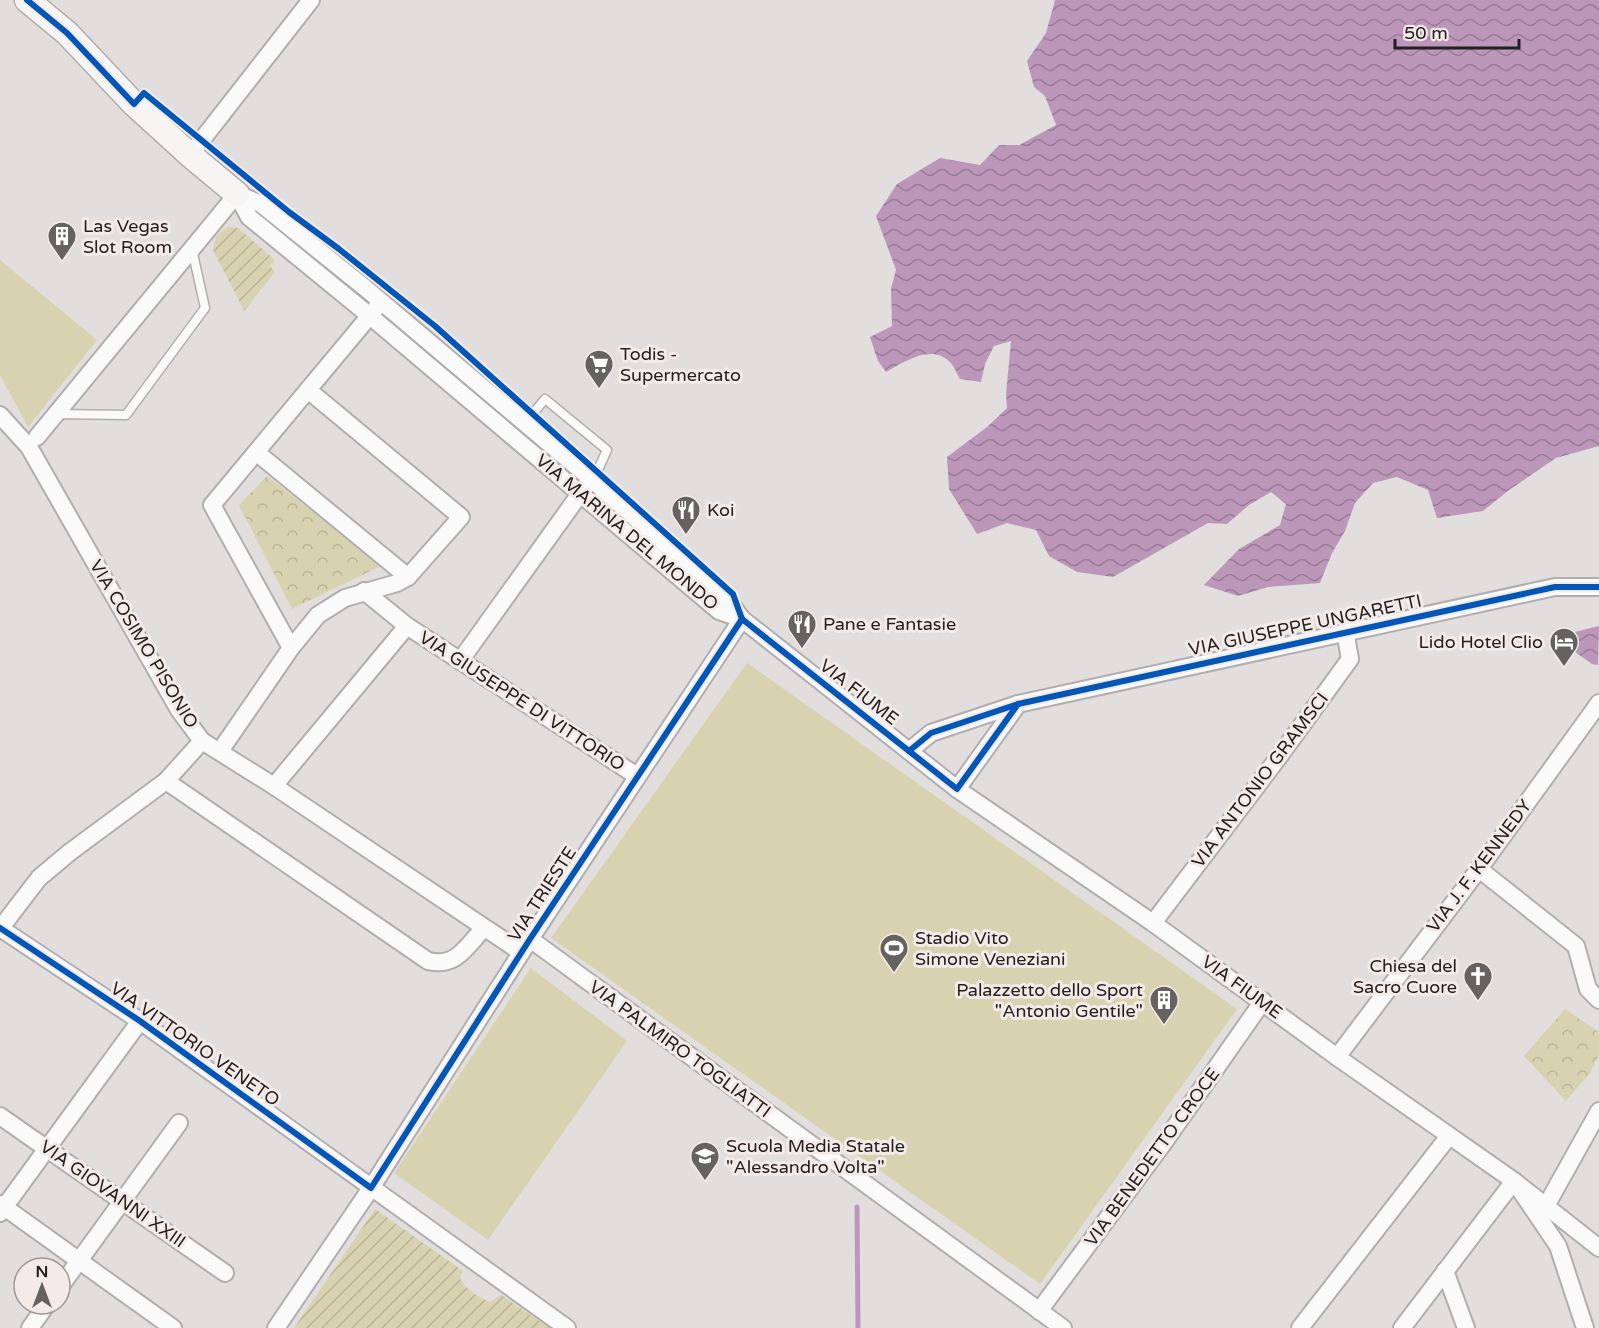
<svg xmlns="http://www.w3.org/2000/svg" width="1599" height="1328" viewBox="0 0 1599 1328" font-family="'Varela Round',sans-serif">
  <defs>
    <pattern id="park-crowns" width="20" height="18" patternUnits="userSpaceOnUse" patternTransform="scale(1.5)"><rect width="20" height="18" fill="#d9d2b0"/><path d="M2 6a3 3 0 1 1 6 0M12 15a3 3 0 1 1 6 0" fill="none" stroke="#bab497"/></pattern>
    <pattern id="garden-furrows" width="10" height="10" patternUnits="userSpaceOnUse" patternTransform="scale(1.5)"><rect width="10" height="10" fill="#d9d2b0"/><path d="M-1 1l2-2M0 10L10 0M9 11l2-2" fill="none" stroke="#bab497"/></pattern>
    <pattern id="water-waves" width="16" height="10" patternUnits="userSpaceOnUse" patternTransform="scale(1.5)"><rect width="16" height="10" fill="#bc97ba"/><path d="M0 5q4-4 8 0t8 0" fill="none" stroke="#987b97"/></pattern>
  </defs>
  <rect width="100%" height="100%" fill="#e3dede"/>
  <g fill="#d9d2b0">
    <polygon points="0,260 97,340 28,427 0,375"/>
    <polygon points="747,663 1237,1009 1040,1284 551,938"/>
    <polygon points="531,968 627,1041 488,1240 394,1173"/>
  </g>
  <g fill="url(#park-crowns)">
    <polygon points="267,476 381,566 292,609 239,505"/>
    <polygon points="1565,1009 1599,1032 1599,1055 1590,1073 1566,1101 1524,1056"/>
  </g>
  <g fill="url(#garden-furrows)">
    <polygon points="228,227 238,228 275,260 270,266 275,272 244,311 213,250 216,236"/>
    <path d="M375,1209L463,1271L460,1278C467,1291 477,1296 490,1302L501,1295L550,1328H294Z"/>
  </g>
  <g fill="url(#water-waves)">
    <path d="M1055,0H1599V446L1556,458L1509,490L1483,511L1437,518L1428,490L1397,477L1373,483L1355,503L1345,531L1332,553L1320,583L1268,587L1238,596L1204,585L1239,549L1280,525L1286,504L1271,492L1249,505L1227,524L1208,523L1113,577L1077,572L1049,556L1036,530L1007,523L977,534L949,489L947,457L987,427L1007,408L1006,394L1011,341L994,346L985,364L981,382L960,379C957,374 954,366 950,362C931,343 904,362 886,372L878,361L870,337L892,326L891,288L896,270L876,216L897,184L940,158L980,165L999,145H1019L1056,125L1045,96L1034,87L1027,61L1046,33Z"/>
    <polygon points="1599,626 1598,665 1592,664 1554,637"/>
  </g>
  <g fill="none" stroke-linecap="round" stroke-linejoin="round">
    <polyline stroke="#bc97ba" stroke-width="5" points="857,1207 858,1328"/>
    <g stroke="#b2aeae" stroke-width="11">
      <g id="lane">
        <polyline points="56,414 126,415 205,308 192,249"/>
        <polyline points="525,423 545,399 607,450 597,472 591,479"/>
      </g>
    </g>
    <g stroke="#b2aeae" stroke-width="20">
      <g id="street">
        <polyline points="190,155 311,0"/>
        <polyline points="237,194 261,204 364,287 591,479 728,600 742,619 957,789 1153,923 1337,1057 1514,1181 1599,1248"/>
        <polyline points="237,194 249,217 370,316 719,611 742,619"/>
        <polyline points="0,415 29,447 179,710 202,741 274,786 521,952"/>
        <polyline points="37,437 237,194"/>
        <polyline points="256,452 408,577"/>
        <polyline points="364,591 407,626 637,776"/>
        <polyline points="291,648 212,505 377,307"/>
        <polyline points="460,661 587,484"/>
        <polyline points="220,751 291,648 318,615 345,598 397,583 408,577 461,517 308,390"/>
        <polyline points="909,751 931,733 1018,704 1555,587 1599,587"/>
        <path d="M166,781L428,961C456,968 466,947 484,928"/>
        <polyline points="274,786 407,626"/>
        <polyline points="957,789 1018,704"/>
        <polyline points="1479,869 1576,946 1588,989 1599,1000"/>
        <polyline points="1153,923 1281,754 1350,659 1345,631"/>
        <polyline points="0,928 140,1021 567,1328"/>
        <polyline points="0,929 39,878 70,852 166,781 202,741"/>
        <polyline points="530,939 1063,1328"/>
        <polyline points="1337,1057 1479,869 1599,703"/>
        <polyline points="0,1116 225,1273"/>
        <polyline points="0,1204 173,1328"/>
        <polyline points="1546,1206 1599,1111"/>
        <polyline points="0,1213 140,1021"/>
        <polyline points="1445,1271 1466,1328"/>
        <polyline points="60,1287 179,1123"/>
        <polyline points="1039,1311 1165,1141 1263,1001"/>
        <polyline points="30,1328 47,1304"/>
        <polyline points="276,1328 371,1188 530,939 742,619"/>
        <polyline points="1300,1328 1449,1136"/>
        <polyline points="1402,1328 1514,1181 1558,1246 1585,1328"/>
      </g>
    </g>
    <g stroke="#b2aeae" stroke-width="27">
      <polyline id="secondary" points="27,0 67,33 134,104 190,155 237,194"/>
    </g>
    <use href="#lane" stroke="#fbfafa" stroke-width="8"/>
    <use href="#street" stroke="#fbfafa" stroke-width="16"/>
    <use href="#secondary" stroke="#f7f5f3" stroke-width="24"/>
    <g stroke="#f4eae8" stroke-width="10">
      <g id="cycleway">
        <polyline points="27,0 67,33 134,104 144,93 289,212 339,249 435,326 733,594 742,619"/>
        <polyline points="742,619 957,789 1018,704"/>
        <polyline points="909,751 931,733 1018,704 1555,587 1599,587"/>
        <polyline points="0,928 140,1021 371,1188 530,939 742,619"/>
      </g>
    </g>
    <use href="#cycleway" stroke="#0057b8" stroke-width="6"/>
  </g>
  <defs>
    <g id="building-pin" transform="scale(1.5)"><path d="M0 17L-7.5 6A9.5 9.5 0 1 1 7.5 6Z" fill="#666262" stroke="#f4eae8"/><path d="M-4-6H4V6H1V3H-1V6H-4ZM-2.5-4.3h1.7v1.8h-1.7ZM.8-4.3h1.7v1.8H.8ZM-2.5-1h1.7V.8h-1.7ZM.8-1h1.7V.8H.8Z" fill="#fff"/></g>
    <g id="supermarket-pin" transform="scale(1.5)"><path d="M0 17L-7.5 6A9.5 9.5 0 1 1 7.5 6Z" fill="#666262" stroke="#f4eae8"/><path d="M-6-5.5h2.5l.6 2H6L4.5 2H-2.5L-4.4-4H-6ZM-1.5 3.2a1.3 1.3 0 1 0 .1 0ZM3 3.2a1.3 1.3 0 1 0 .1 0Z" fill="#fff"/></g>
    <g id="restaurant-pin" transform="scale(1.5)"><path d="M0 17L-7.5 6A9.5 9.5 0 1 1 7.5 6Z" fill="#666262" stroke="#f4eae8"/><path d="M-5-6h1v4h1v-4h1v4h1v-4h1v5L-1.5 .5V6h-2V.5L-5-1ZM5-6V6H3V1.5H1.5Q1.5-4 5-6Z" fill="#fff"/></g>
    <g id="hotel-pin" transform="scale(1.5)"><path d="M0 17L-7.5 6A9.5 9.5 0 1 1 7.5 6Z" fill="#666262" stroke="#f4eae8"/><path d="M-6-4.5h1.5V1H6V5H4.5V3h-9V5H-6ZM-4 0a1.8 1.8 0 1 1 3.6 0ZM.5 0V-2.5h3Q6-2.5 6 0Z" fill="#fff"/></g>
    <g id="stadium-pin" transform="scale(1.5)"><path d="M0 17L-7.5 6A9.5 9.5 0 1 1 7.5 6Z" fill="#666262" stroke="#f4eae8"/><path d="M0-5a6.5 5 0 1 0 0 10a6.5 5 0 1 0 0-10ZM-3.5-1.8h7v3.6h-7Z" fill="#fff"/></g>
    <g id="church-pin" transform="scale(1.5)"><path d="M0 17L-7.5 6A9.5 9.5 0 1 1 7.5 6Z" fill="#666262" stroke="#f4eae8"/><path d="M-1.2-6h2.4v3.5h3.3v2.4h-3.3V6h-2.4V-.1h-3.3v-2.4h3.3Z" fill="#fff"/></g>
    <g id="school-pin" transform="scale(1.5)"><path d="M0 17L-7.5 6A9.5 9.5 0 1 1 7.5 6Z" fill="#666262" stroke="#f4eae8"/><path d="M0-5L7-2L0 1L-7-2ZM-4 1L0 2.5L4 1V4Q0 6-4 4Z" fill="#fff"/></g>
  </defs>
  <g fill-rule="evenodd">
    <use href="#building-pin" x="62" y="236"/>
    <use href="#supermarket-pin" x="599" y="364"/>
    <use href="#restaurant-pin" x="686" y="510"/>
    <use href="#restaurant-pin" x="802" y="624"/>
    <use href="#hotel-pin" x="1564" y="642"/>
    <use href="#stadium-pin" x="894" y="948"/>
    <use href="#church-pin" x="1478" y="976"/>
    <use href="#building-pin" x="1164" y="1000"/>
    <use href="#school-pin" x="705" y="1156"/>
  </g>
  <g text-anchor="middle" stroke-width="6" stroke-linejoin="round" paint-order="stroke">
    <g font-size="18" fill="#23201f" stroke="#f4eae8" text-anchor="start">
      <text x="83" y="232">Las Vegas<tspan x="83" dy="21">Slot Room</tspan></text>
      <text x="620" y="360">Todis -<tspan x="620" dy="21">Supermercato</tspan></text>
      <text x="707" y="516">Koi</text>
      <text x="823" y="630">Pane e Fantasie</text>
      <text x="1543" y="648" text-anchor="end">Lido Hotel Clio</text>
      <text x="915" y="944">Stadio Vito<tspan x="915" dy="21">Simone Veneziani</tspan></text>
      <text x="1457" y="972" text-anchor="end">Chiesa del<tspan x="1457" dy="21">Sacro Cuore</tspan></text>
      <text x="1143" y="996" text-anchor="end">Palazzetto dello Sport<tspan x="1143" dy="21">"Antonio Gentile"</tspan></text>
      <text x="726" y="1152">Scuola Media Statale<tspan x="726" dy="21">"Alessandro Volta"</tspan></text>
    </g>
    <g font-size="18" fill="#23201f" stroke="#f4eae8">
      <text transform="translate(627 532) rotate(40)" y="6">VIA MARINA DEL MONDO</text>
      <text transform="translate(1305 625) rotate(-12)" y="6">VIA GIUSEPPE UNGARETTI</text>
      <text transform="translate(144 644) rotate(59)" y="6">VIA COSIMO PISONIO</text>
      <text transform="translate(859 692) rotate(38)" y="6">VIA FIUME</text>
      <text transform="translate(522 701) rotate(33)" y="6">VIA GIUSEPPE DI VITTORIO</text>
      <text transform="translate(1260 780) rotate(-53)" y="6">VIA ANTONIO GRAMSCI</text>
      <text transform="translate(1479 866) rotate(-53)" y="6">VIA J. F. KENNEDY</text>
      <text transform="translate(542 894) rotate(-57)" y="6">VIA TRIESTE</text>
      <text transform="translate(1242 987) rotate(36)" y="6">VIA FIUME</text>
      <text transform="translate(195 1044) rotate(35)" y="6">VIA VITTORIO VENETO</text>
      <text transform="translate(680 1049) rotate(36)" y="6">VIA PALMIRO TOGLIATTI</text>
      <text transform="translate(1152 1157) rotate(-54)" y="6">VIA BENEDETTO CROCE</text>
      <text transform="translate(113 1194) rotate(35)" y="6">VIA GIOVANNI XXIII</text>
    </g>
  </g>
  <g transform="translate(42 1286)"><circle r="28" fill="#f4eae8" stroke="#a09998" stroke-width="1.5"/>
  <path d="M0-4.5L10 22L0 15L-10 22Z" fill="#666262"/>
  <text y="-9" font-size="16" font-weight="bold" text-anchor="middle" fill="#23201f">N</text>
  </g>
  <path d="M1395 39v9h124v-9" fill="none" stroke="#23201f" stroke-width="3"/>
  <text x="1404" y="39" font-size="18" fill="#23201f" stroke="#f4eae8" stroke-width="4.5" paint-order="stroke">50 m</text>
</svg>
